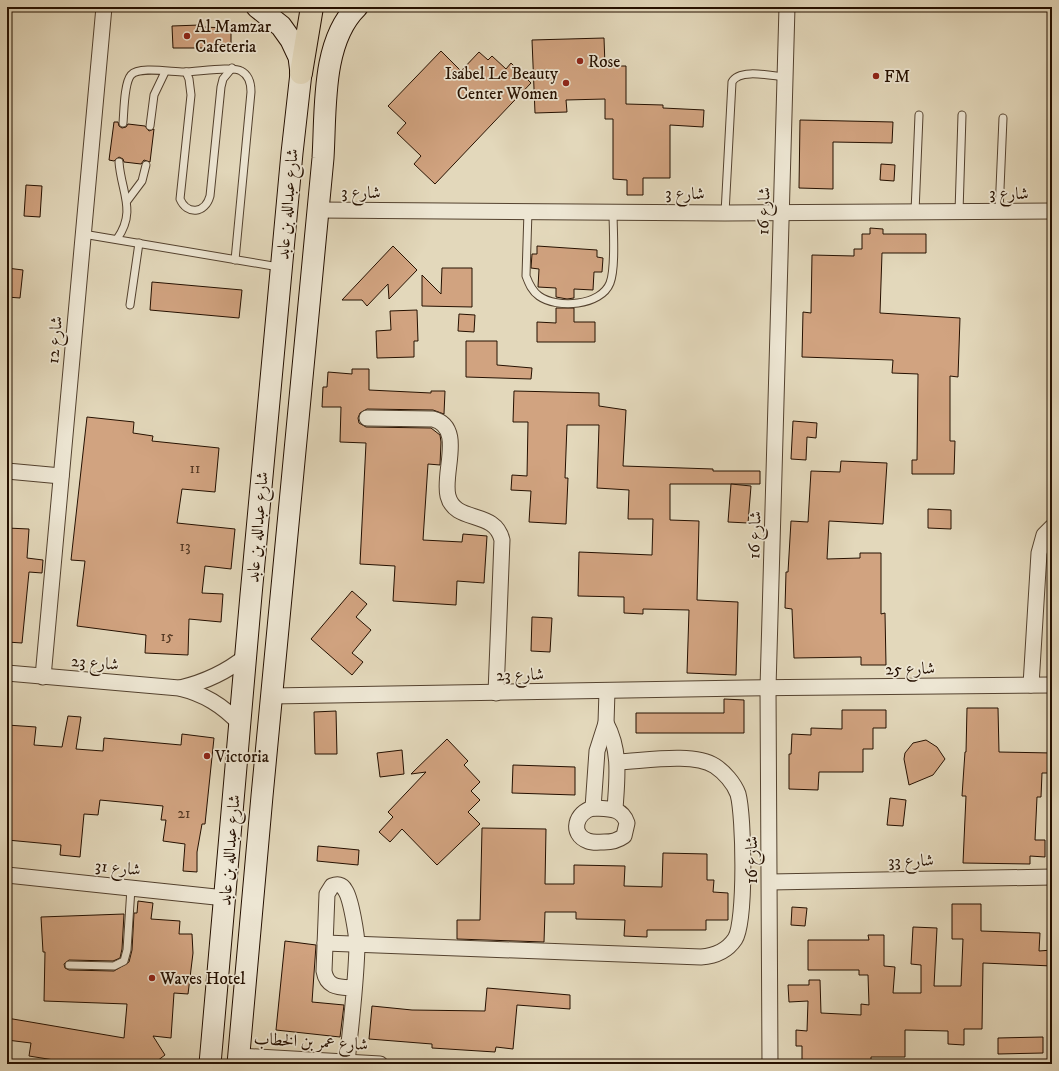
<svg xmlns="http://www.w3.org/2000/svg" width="1059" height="1071" viewBox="0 0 1059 1071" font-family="'IM FELL DW Pica',Amiri,serif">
  <rect width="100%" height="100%" fill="#e3d8bb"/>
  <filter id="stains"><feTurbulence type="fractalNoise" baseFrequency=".005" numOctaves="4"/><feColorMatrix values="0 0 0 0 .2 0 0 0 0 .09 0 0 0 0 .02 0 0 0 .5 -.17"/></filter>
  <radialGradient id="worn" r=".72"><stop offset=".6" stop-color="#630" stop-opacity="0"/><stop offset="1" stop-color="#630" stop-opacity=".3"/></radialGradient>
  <g fill="#d1a380" stroke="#251000">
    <polygon points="200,25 200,27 231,28 231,48 173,48 172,26"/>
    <polygon points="604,38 605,66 626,66 626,104 663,105 663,108 704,110 703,127 670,125 670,178 643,178 643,195 627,195 627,180 613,179 613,119 605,119 605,99 566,100 567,112 535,113 532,40"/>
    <polygon points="441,51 461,71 479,52 488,60 492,56 506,69 511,63 531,83 435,184 414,164 421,156 397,133 406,123 388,106"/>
    <polygon points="800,120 893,122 892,143 833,142 833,189 799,188"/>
    <polygon points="114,122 118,122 119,126 122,128 126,127 128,124 145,126 149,131 154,129 150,162 144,160 141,164 124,162 123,159 119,157 114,161 109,160"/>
    <polygon points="881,164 895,165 894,181 880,180"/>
    <polygon points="26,185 42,186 40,217 24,216"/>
    <polygon points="870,228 883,229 883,234 926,234 926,253 882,253 880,313 960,318 958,377 950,376 950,441 955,441 954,474 912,474 912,460 917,460 918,374 892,373 893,360 802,357 803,312 811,313 812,255 854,256 854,249 862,249 862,234 870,234"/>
    <polygon points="393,246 417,270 389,299 388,284 367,306 362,300 342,300"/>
    <polygon points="537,246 597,250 597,257 603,258 602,272 594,272 593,290 574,289 574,298 567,299 556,297 556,288 538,287 539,269 531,268 532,254 537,254"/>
    <polygon points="7,268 23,270 20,298 7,297"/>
    <polygon points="442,268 472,268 472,307 422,306 422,275 441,294"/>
    <polygon points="152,282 242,290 239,318 150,310"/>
    <polygon points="556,308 574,308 574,322 595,322 595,342 537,342 537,322 556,323"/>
    <polygon points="417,310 418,341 414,341 414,357 377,358 376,331 391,330 390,311"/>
    <polygon points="459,314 475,315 474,332 458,331"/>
    <polygon points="466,341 497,341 497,365 532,368 531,379 466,377"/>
    <polygon points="352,369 369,369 369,390 431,393 431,391 445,391 444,414 433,410 367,409 360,413 358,418 359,423 366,427 431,428 440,435 441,442 440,465 428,464 423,540 462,542 463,534 487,536 484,583 457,581 456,605 393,601 395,566 360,564 366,443 340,442 341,407 322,407 323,387 327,387 328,372 352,374"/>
    <polygon points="514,391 599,393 599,406 626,410 623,466 713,469 713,471 760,471 760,484 670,484 670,520 699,521 697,600 738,602 736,675 687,673 689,610 643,609 643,614 624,613 624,597 578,596 579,552 652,555 653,519 628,519 629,490 597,488 599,425 567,425 565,478 568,478 566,524 529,522 531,491 511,490 512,475 527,476 528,422 513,422"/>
    <polygon points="87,417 134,422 133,433 153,436 152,441 219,448 215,492 182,489 177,523 235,529 231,569 205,566 202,593 223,594 221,622 189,619 188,655 145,653 146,635 77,626 85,561 71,560"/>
    <polygon points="793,421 817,423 816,438 807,437 806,460 791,459"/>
    <polygon points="841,461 887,463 883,524 829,521 827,559 860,558 860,553 881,553 881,614 885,613 886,665 861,665 861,657 794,658 792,609 785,608 786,572 788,572 791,521 808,522 811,471 840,472"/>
    <polygon points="731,484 751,486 748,523 728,522"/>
    <polygon points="928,509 951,510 951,529 928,528"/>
    <polygon points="7,528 29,529 27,558 43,560 42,573 29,572 22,643 7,642"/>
    <polygon points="352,591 367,604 356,617 371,630 352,653 363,662 352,675 311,639"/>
    <polygon points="532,617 552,618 550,652 531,651"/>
    <polygon points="724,699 744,700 744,733 636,733 636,713 724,713"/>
    <polygon points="967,708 998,708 999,752 1052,753 1052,773 1042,773 1041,797 1037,797 1035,840 1045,840 1045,857 1030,856 1030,864 963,863 966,796 962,796 965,752 966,752"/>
    <polygon points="842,710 886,710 886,728 873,728 873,749 863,749 863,772 819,772 818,790 789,789 789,754 791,754 792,734 811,735 811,728 842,729"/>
    <polygon points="336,711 337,754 315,754 314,712"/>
    <polygon points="68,716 81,717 76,749 103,751 104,738 181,745 182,734 214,738 205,824 202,824 197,852 197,872 183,871 185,844 163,841 166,820 161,820 163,806 100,800 98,815 84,814 80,857 60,855 61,845 7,840 7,725 36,727 34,745 62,747"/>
    <polygon points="447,739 468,761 464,765 480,782 471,791 480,800 468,812 480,824 437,865 402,829 390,842 379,832 393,817 388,812 426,772 411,774"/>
    <polygon points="926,740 937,747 945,759 933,775 909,785 904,759 905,753 913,743"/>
    <polygon points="402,750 404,774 380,777 377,753"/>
    <polygon points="513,765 575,767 575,795 512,793"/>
    <polygon points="890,798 906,800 903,826 887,825"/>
    <polygon points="482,828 546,829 545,884 574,884 574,865 625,866 624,886 662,887 663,853 707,854 707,880 714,880 713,892 728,893 728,920 706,920 706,930 647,930 647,937 624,936 625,920 576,919 576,912 545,912 544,942 457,939 457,920 480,920"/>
    <polygon points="318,846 359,850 358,865 317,861"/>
    <polygon points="138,901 153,903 151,919 180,921 179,934 192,934 193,953 188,994 174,993 171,1038 153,1036 165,1055 153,1064 53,1064 54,1060 29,1056 31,1043 7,1040 7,1018 124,1038 127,1004 44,1001 45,952 43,952 41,917 124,914 122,949 120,958 113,961 69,960 64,964 65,968 69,970 114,971 129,962 132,950 134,913 137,913"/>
    <polygon points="952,904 981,904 981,931 1040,933 1039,951 1052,950 1052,966 983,963 982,1029 964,1029 964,1045 948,1044 948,1031 905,1030 905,1057 871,1057 871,1064 802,1064 802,1046 796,1046 796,1030 807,1031 808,1001 789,1002 788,985 809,985 809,980 820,980 821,1013 861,1015 861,1004 869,1005 868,975 859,975 859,970 808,970 808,940 869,940 868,935 884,935 884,966 895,967 893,993 921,993 921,965 911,964 913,927 937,928 934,986 961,986 963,939 952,939"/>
    <polygon points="792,907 807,908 805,926 791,925"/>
    <polygon points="285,941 316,945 312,1002 344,1005 340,1037 276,1030"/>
    <polygon points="487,988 570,995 570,1009 517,1005 513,1049 496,1047 495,1052 432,1048 432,1044 369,1039 372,1006 412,1010 485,1011"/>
    <polygon points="1043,1037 1043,1053 998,1054 998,1038"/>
  </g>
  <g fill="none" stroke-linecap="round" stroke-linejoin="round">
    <g stroke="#54422f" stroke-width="9">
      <g id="service">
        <path d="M186,72L189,79L191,95L180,199C187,215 205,214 210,196L221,87L223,79L232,68"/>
        <path d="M123,123C124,112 124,83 131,75C139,66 171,72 184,72C196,72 233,66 241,71C249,75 251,83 251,92L235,260"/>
        <polyline points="150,126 154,95 165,72"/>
        <polyline points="127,201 142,181 146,165"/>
        <path d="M528,211L526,276C529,284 532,291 539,296C557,309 601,306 610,283C616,268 613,229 613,212"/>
        <polyline points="915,212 919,115"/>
        <polyline points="959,212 962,115"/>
        <polyline points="999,212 1003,118"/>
        <path d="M725,213L732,82C739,68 772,76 785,77"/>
        <polyline points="83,234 279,267"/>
        <path d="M117,239C137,211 121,192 119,162"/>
        <polyline points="130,305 139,243"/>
        <polyline points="69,965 114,966 124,961 127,950 131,888"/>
      </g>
    </g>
    <g stroke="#54422f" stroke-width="17">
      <g id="minor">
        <polyline points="318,210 725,213 1052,211"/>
        <path d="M367,418L433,419C465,427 442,473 448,496C455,524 495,509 502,540L496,693"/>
        <polyline points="7,471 61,476"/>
        <path d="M7,673L179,688C204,694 222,705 240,724"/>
        <polyline points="43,677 104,7"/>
        <polyline points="1031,685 1039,553 1044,535 1052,527"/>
        <path d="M180,688C205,682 225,673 245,657"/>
        <polyline points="271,696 745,688 1052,685"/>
        <path d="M606,723C621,751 617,779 615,809"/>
        <path d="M593,808C608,809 622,807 627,823L624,836C617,841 612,842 604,842C599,842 593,843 588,841C569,834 576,812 593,808Z"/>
        <polyline points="593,808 597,751 606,723 607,691"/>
        <polyline points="7,875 225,898"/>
        <polyline points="770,882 1052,877"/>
        <path d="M325,943L701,957C715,956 727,951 735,939C746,922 744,816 738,794C734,783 724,772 715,766C693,752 644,761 618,762"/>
        <polyline points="239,1056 380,1064"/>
        <path d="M347,1062C351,1024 356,985 357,946C357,936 351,898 345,890C342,884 337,884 332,886L327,894L324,971C327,988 339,987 353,988"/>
        <polyline points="770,1064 768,688 787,7"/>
      </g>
    </g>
    <g stroke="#251000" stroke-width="23">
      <g id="secondary">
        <polyline points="210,1064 251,595 292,153 301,73 299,57 291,40 281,26 257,7"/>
        <path d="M238,1064L262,796L323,158C326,111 321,42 357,7"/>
      </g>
    </g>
    <g stroke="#251000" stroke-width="24">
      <polyline id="primary" points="301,73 312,7"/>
    </g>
    <use href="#service" stroke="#ede6d3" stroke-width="7"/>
    <use href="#minor" stroke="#ede6d3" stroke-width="15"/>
    <use href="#secondary" stroke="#ede6d3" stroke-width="21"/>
    <use href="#primary" stroke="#e3d8bb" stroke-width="22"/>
  </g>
  <g fill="#8f2418" stroke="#ede6d3" stroke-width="1.5">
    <circle cx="187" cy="36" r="4"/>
    <circle cx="580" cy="61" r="4"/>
    <circle cx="876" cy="76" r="4"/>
    <circle cx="566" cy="83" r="4"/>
    <circle cx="207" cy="756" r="4"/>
    <circle cx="152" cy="978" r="4"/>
  </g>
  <g text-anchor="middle" stroke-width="3.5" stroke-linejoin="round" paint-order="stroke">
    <g font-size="15" fill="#503520">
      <text x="195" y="473">11</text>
      <text x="185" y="551">13</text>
      <text x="167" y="641">15</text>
      <text x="184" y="818">21</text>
    </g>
    <g font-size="17" fill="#251000" stroke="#ede6d3" text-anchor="start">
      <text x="195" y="32">Al Mamzar<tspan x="195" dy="20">Cafeteria</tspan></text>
      <text x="588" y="67">Rose</text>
      <text x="558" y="79" text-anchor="end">Isabel Le Beauty<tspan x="558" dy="20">Center Women</tspan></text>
      <text x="884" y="82">FM</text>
      <text x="215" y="762">Victoria</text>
      <text x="160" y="984">Waves Hotel</text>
    </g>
    <g font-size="17" fill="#251000" stroke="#ede6d3">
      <text x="361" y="198">شارع 3</text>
      <text x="685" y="199">شارع 3</text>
      <text x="1009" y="199">شارع 3</text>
      <text transform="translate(287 204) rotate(-85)" y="6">شارع عبدالله بن عابد</text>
      <text transform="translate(763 211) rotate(-88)" y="6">شارع 16</text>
      <text transform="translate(54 340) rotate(-85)" y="6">شارع 12</text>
      <text transform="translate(257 527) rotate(-85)" y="6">شارع عبدالله بن عابد</text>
      <text transform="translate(754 535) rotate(-88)" y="6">شارع 16</text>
      <text transform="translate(95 662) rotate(5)" y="6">شارع 23</text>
      <text transform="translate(910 668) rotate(-1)" y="6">شارع 25</text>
      <text transform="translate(520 674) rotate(-1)" y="6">شارع 23</text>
      <text transform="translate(229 850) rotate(-85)" y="6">شارع عبدالله بن عابد</text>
      <text transform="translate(751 860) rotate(-90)" y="6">شارع 16</text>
      <text transform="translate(911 860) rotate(-1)" y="6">شارع 33</text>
      <text transform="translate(118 867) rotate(6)" y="6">شارع 31</text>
      <text transform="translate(311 1041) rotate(3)" y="6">شارع عمر بن الخطاب</text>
    </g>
  </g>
  <rect width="1059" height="1071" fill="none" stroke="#e3d8bb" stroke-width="24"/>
  <rect x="8" y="8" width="1043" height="1055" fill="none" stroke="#251000" stroke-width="2"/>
  <rect x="12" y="12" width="1035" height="1047" fill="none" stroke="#251000"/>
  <rect width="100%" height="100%" filter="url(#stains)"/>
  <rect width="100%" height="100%" fill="url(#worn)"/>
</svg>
